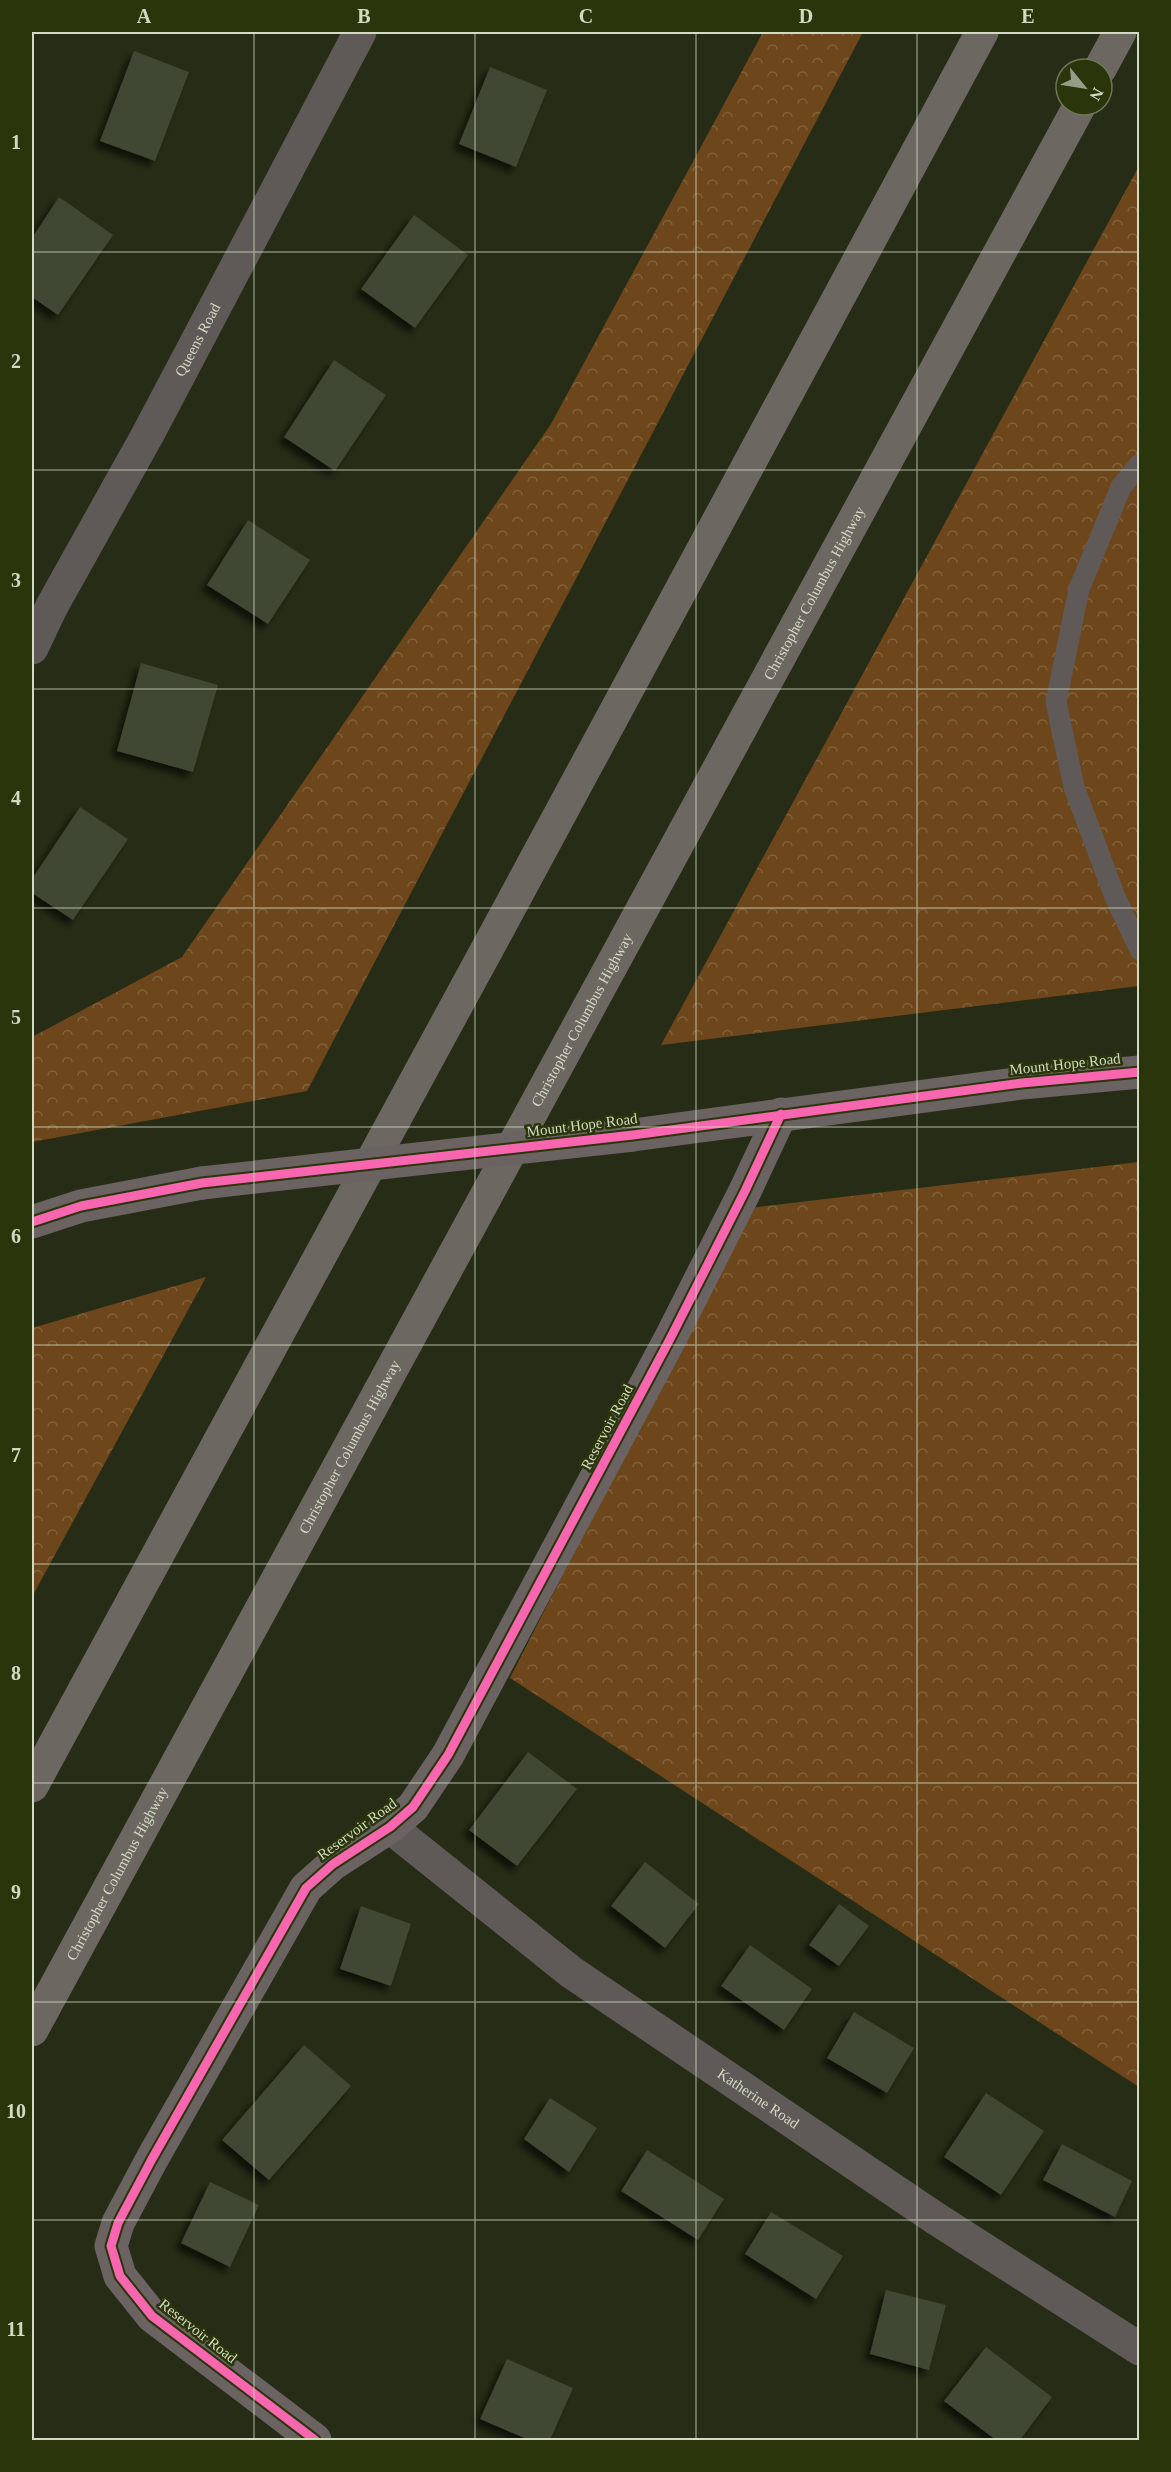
<svg xmlns="http://www.w3.org/2000/svg" width="1171" height="2472" viewBox="0 0 1171 2472" font-family="'Times New Roman',serif">
  <defs>
    <pattern id="forest-crowns" width="20" height="18" patternUnits="userSpaceOnUse" patternTransform="scale(1.5)"><rect width="20" height="18" fill="#6d471b"/><path d="M2 6a3 3 0 1 1 6 0M12 15a3 3 0 1 1 6 0" fill="none" stroke="#81613a"/></pattern>
    <filter id="shadow"><feDropShadow dx="-5.5" dy="5.5" stdDeviation="3" flood-color="#0009"/></filter>
  </defs>
  <rect width="100%" height="100%" fill="#262c15"/>
  <g fill="url(#forest-crowns)">
    <polygon points="763,32 863,32 307,1091 32,1142 32,1037 182,957 551,424"/>
    <polygon points="1139,166 1139,986 661,1045"/>
    <polygon points="1139,1162 1139,2087 510,1678 750,1208"/>
    <polygon points="206,1277 32,1597 32,1328"/>
  </g>
  <g fill="#414633" filter="url(#shadow)">
    <polygon points="134,51 189,72 155,161 100,141"/>
    <polygon points="490,67 547,90 516,167 459,144"/>
    <polygon points="59,197 113,235 58,315 32,297 32,238"/>
    <polygon points="414,215 468,255 415,328 361,289"/>
    <polygon points="334,360 386,395 335,471 284,437"/>
    <polygon points="248,520 310,560 268,624 207,585"/>
    <polygon points="141,663 218,685 193,772 117,751"/>
    <polygon points="80,807 128,839 73,920 32,893 32,879"/>
    <polygon points="528,1752 577,1789 517,1866 469,1830"/>
    <polygon points="645,1862 699,1904 665,1948 611,1906"/>
    <polygon points="839,1904 869,1926 839,1966 809,1945"/>
    <polygon points="361,1906 411,1924 391,1986 340,1969"/>
    <polygon points="750,1945 812,1989 784,2030 721,1986"/>
    <polygon points="854,2012 914,2048 887,2093 827,2058"/>
    <polygon points="304,2045 351,2086 269,2180 222,2140"/>
    <polygon points="986,2093 1044,2131 1001,2195 944,2157"/>
    <polygon points="550,2098 597,2128 569,2172 524,2139"/>
    <polygon points="1062,2144 1132,2181 1115,2217 1043,2180"/>
    <polygon points="647,2150 724,2199 698,2240 621,2191"/>
    <polygon points="210,2182 259,2205 230,2267 181,2243"/>
    <polygon points="771,2212 843,2256 816,2299 745,2254"/>
    <polygon points="886,2290 946,2305 929,2370 870,2354"/>
    <polygon points="986,2347 1052,2397 1020,2440 996,2440 944,2401"/>
    <polygon points="507,2359 573,2388 550,2440 529,2440 480,2419"/>
  </g>
  <g fill="none" stroke-linecap="round" stroke-linejoin="round">
    <polyline stroke="#5f5a58" stroke-width="21" points="1140,464 1121,487 1079,589 1056,702 1074,787 1115,897 1140,950"/>
    <g stroke="#5f5a58" stroke-width="33">
      <path id="s1" d="M32,648L52,606L148,434L360,32"/>
      <path id="s2" d="M390,1827L571,1972L935,2218L1140,2349"/>
    </g>
    <g stroke="#6a6362" stroke-width="33">
      <polyline points="633,1135 1022,1083 1140,1072"/>
      <polyline points="32,1222 81,1206 202,1183"/>
      <polyline points="315,2440 152,2316 120,2276 111,2246 118,2223 152,2159 306,1888 333,1864 390,1827 413,1807 448,1755 670,1339 745,1191 781,1114"/>
    </g>
    <g stroke="#6d6762" stroke-width="33">
      <polyline points="1100,69 1120,32"/>
      <polyline points="32,1786 497,931 982,32"/>
      <path id="s3" d="M32,2030L1080,105"/>
    </g>
    <polyline stroke="#6a6362" stroke-width="33" points="202,1183 633,1135"/>
    <g stroke="#2a350c" stroke-width="13">
      <g id="cycleway">
        <polyline points="32,1222 81,1206 202,1183 633,1135 1022,1083 1140,1072"/>
        <polyline points="315,2440 152,2316 120,2276 111,2246 118,2223 152,2159 306,1888 333,1864 390,1827 413,1807 448,1755 670,1339 745,1191 781,1114"/>
      </g>
    </g>
    <use href="#cycleway" stroke="#f766af" stroke-width="9"/>
  </g>
  <path fill="none" stroke="#d2dac3" stroke-width="1.5" stroke-opacity="0.55" d="M254,32V2440M475,32V2440M696,32V2440M917,32V2440M32,252H1140M32,470H1140M32,689H1140M32,908H1140M32,1127H1140M32,1345H1140M32,1564H1140M32,1783H1140M32,2002H1140M32,2220H1140"/>
  <g text-anchor="middle" stroke-width="5" stroke-linejoin="round" paint-order="stroke">
    <g font-size="15" fill="#d2dac3" stroke="#2a350c">
      <text dy="5" stroke="none"><textPath href="#s1" startOffset="350">Queens Road</textPath></text>
      <text dy="5" stroke="none"><textPath href="#s3" startOffset="1636">Christopher Columbus Highway</textPath></text>
      <text dy="5" stroke="none"><textPath href="#s3" startOffset="1150">Christopher Columbus Highway</textPath></text>
      <text transform="translate(1065 1064) rotate(-6)" y="5">Mount Hope Road</text>
      <text transform="translate(582 1125) rotate(-7)" y="5">Mount Hope Road</text>
      <text transform="translate(607 1427) rotate(-62)" y="5">Reservoir Road</text>
      <text dy="5" stroke="none"><textPath href="#s3" startOffset="664">Christopher Columbus Highway</textPath></text>
      <text transform="translate(357 1829) rotate(-36)" y="5">Reservoir Road</text>
      <text dy="5" stroke="none"><textPath href="#s3" startOffset="178">Christopher Columbus Highway</textPath></text>
      <text dy="5" stroke="none"><textPath href="#s2" startOffset="458">Katherine Road</textPath></text>
      <text transform="translate(198 2331) rotate(38)" y="5">Reservoir Road</text>
    </g>
  </g>
  <rect width="1171" height="2472" fill="none" stroke="#2a350c" stroke-width="66"/>
  <g transform="translate(1084 87) rotate(120)"><circle r="28" fill="#2a350c" stroke="#6d7755" stroke-width="1.5"/>
  <path d="M0-4.5L10 22L0 15L-10 22Z" fill="#969d86"/>
  <text y="-9" font-size="16" font-weight="bold" text-anchor="middle" fill="#d2dac3">N</text>
  </g>
  <rect x="33" y="33" width="1105" height="2406" fill="none" stroke="#d2dac3" stroke-width="2"/>
  <g font-size="20" text-anchor="middle" font-weight="bold" fill="#d2dac3">
    <text x="144" y="23">A</text>
    <text x="364" y="23">B</text>
    <text x="586" y="23">C</text>
    <text x="806" y="23">D</text>
    <text x="1028" y="23">E</text>
    <text x="16" y="149">1</text>
    <text x="16" y="368">2</text>
    <text x="16" y="587">3</text>
    <text x="16" y="805">4</text>
    <text x="16" y="1024">5</text>
    <text x="16" y="1243">6</text>
    <text x="16" y="1462">7</text>
    <text x="16" y="1680">8</text>
    <text x="16" y="1899">9</text>
    <text x="16" y="2118">10</text>
    <text x="16" y="2336">11</text>
  </g>
</svg>
